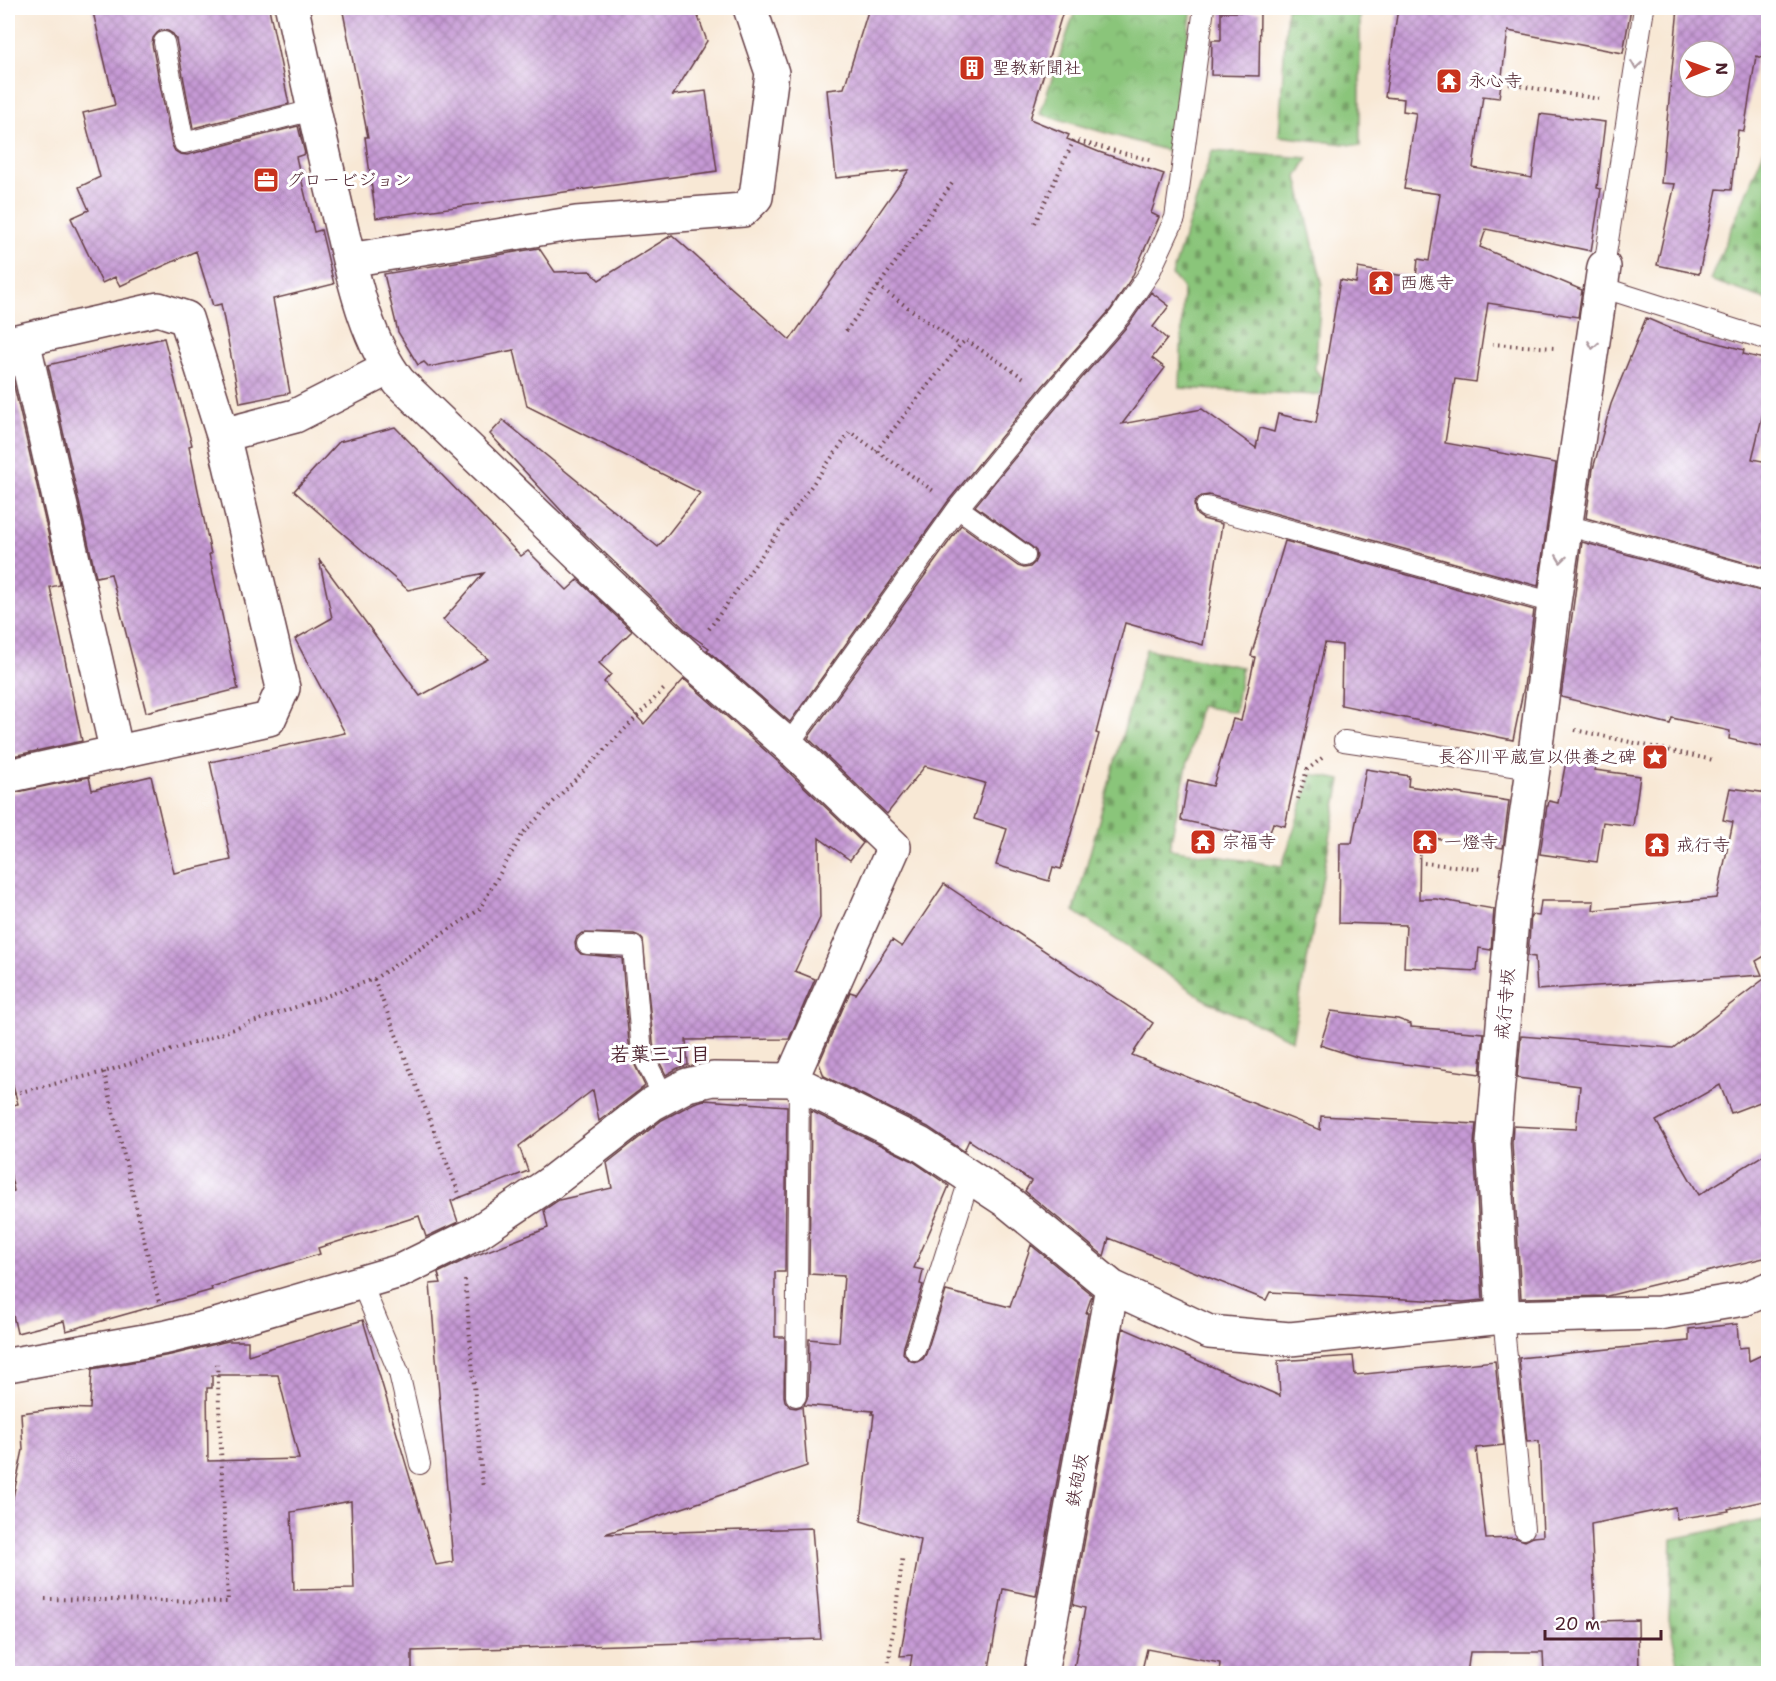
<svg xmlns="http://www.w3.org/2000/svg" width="1776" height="1681" font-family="'Shantell Sans','Klee One',sans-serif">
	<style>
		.cemetery { fill: url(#cemetery-stones); stroke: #6a7252; stroke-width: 1.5 }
		.park { fill: url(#park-crowns); stroke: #6a7252; stroke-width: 1.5 }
		.building { fill: url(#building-cross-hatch); fill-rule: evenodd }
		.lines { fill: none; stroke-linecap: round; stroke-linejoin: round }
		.lane-casing { stroke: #643d44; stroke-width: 22 }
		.street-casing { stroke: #643d44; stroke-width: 36 }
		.path { stroke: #643d44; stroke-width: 4; stroke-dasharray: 1.5 4.5; stroke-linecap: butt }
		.lane { stroke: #fff; stroke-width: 20 }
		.street { stroke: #fff; stroke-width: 33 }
		.oneway { stroke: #ae9aa0 }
		.labels { text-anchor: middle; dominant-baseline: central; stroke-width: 6; stroke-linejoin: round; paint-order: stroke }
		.poi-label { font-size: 18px; fill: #4a1f2b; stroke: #fff; text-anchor: start }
		.street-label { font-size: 18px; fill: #4a1f2b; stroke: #fff }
		.neighbourhood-label { font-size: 20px; font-weight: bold; fill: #4a1f2b; stroke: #fff }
	</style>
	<defs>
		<pattern id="cemetery-stones" width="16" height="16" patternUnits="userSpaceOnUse" patternTransform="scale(1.5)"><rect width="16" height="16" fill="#8ac57a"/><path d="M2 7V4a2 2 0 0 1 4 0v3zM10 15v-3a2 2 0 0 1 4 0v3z" fill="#739f64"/></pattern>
		<pattern id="park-crowns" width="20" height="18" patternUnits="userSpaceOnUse" patternTransform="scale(1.5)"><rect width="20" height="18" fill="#8ac57a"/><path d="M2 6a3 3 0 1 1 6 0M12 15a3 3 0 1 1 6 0" fill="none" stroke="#739f64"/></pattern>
		<pattern id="building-cross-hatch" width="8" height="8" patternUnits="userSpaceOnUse" patternTransform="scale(1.5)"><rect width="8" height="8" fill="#c69ad5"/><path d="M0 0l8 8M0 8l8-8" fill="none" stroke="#a37dad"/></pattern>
	</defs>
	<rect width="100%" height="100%" fill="#fff"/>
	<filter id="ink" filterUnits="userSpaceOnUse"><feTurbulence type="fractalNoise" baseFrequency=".0167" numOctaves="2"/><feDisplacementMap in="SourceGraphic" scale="12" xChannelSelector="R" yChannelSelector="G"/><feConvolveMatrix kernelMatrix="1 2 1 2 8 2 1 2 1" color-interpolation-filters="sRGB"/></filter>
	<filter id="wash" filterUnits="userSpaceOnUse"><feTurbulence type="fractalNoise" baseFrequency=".008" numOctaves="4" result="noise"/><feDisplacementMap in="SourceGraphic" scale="24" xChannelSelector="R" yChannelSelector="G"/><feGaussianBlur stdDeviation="1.35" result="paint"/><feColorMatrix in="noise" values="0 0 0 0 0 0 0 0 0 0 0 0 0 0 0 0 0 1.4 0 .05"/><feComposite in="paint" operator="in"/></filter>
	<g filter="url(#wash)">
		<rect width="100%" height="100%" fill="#f8e8d5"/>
		<path class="cemetery" d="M1287 8H1360V146L1279 136Z
			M1768 141V300L1710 280Z
			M1212 151 1308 158 1297 177 1322 282 1315 369 1334 396 1180 388 1183 288 1172 275Z
			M1146 649 1242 667 1235 712 1200 706 1169 849 1282 866 1312 774 1341 780 1292 1040 1207 1001 1074 911Z
			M1768 1519V1673H1680L1669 1618 1672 1539Z"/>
		<path class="park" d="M1076 8H1192L1172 152 1040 114Z"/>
		<g id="blocks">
			<path class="building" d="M92 8H269L289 104 193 128 176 39 173 34 168 31 161 30 157 33 153 38 152 44 172 145 175 151 180 154 187 155 298 126 305 154 296 157 314 232 321 230 334 284 273 299 290 393 240 403 221 304 213 306 196 251 120 286 115 277 102 283 71 218 89 210 79 187 100 177 83 113 115 105Z
				M363 8H695L707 41 673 95 706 91 717 171 376 218 365 137H368L343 12Z
				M869 8H1064L1030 119 1069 135 1067 139 1099 152 1164 174 1151 213 1159 217 1132 277 1111 309 1042 387 949 500 790 722 707 650 709 648 692 636 569 519 490 434 503 420 658 547 700 493 527 406 514 350 429 367 424 362 418 365 398 332 384 274 539 248 555 272 590 271 599 280 672 235 790 340 909 170 836 178 827 90 844 88Z
				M1398 8H1631L1623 53 1508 31 1499 98 1483 96 1473 168 1532 178 1540 114 1605 122 1597 188 1601 189 1591 251 1486 229 1480 247 1582 290 1578 317 1488 303 1476 382 1455 379 1445 443 1556 463 1538 586 1209 495 1202 496 1197 499 1194 504 1195 511 1197 515 1203 519 1222 524 1203 645 1125 623 1096 733 1099 734 1061 869 1053 867 1049 881 996 865 1007 829 974 819 985 783 925 766 887 814 808 738 961 525 1018 566 1024 568 1030 567 1034 563 1037 557 1036 551 1032 547 975 506 1060 403 1129 324 1151 292 1169 306 1153 327 1167 339 1152 358 1165 368 1122 424 1202 409 1256 448 1260 428 1274 432 1278 414 1316 423 1340 280 1356 283 1358 268 1416 278 1418 259 1429 261 1440 194 1404 189 1416 113 1403 111 1404 99 1385 97Z
				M1678 8H1768V59L1756 56 1744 131 1738 130 1731 190 1717 189 1699 274 1657 265 1675 184 1661 183ZM1689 51H1725V87H1689Z
				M1221 12H1260L1259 76 1211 75 1212 40H1221Z
				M1646 318 1681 333 1744 350 1743 354 1768 360V393L1752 459 1768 462V569L1586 518 1593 469 1611 404Z
				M164 338 192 445 189 446 211 554H209L238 689 146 712 111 574 96 577 48 365Z
				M11 373 60 585 50 587 82 741 8 757V374Z
				M395 427 521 556 528 551 567 590 578 580 632 631 599 663 611 674 604 682 644 724 684 679 775 759 863 843 850 860 819 838 820 918 795 971 815 979 789 1039 686 1040 688 1065 678 1068 666 1075 654 1051 643 940 639 936 634 934 582 933 577 937 575 943 576 949 581 954 622 958 630 1055 645 1086 599 1121 593 1090 519 1146 528 1171 451 1201 458 1222 426 1237 419 1216 318 1248 320 1254 211 1287 212 1290 66 1331 64 1321 17 1333 8 1293V1193L14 1191 8 1163V1106L18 1104 8 1068V794L89 777 92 790 151 776 174 873 231 860 210 762 345 733 295 639 332 618 319 559 420 696 488 659 443 620 484 573 408 590 294 491 339 442Z
				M1285 541 1534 610 1524 687 1513 740 1341 705 1342 645 1325 643 1285 826 1273 823 1268 839 1181 820 1188 780 1213 786 1233 719 1241 721 1255 657 1251 656Z
				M1582 542 1768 593V748L1729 739 1730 731 1672 718 1670 724 1561 697Z
				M1567 756 1596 760 1595 770 1640 776 1633 826 1603 822 1597 862 1540 854 1547 806H1548L1549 801 1558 803Z
				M1366 769 1409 776 1408 786 1509 801 1503 848 1420 836 1419 899H1436L1494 909 1491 950 1479 948 1477 971 1404 967 1406 925 1339 923 1340 843H1352Z
				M1730 788 1768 793V954L1756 961 1762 975 1537 990 1535 957 1528 956 1531 915 1539 916 1541 901H1594L1593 910 1717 898 1733 822 1723 820Z
				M944 884 1153 1023 1132 1055 1320 1130 1321 1116 1476 1124 1474 1144 1483 1300 1463 1302 1270 1292 1266 1300 1109 1238 1104 1256 1025 1191 1031 1181 969 1140 964 1151 928 1127 824 1076 819 1063 850 992 856 994 892 940 902 947Z
				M1768 976V1099L1731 1113 1720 1085 1656 1121 1699 1195 1768 1152V1257L1607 1296 1521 1298 1512 1143 1513 1126 1576 1129 1580 1086 1517 1078 1521 1036 1673 1048Z
				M1331 1011 1398 1019 1411 1024V1027L1484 1033 1480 1074 1360 1058 1320 1045Z
				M704 1100 787 1106 785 1272H775V1337H785L784 1396 785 1401 790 1407 796 1408 802 1406 807 1466 605 1534 812 1528 821 1639 412 1651V1674H8V1521L23 1450 21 1413 61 1408 90 1409 92 1369 171 1355 228 1341H248V1355L363 1320 436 1565 453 1562 430 1284 441 1283 438 1273 469 1258 548 1228 544 1210 559 1200 612 1188 607 1163 662 1120 694 1103ZM212 1375H278L299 1459 208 1461 207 1388H212ZM351 1501 354 1589 294 1590 291 1512Z
				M811 1111 911 1160 949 1186 914 1268 923 1270 920 1284 923 1285 904 1346 903 1353 907 1358 911 1361 917 1362 923 1359 926 1354 946 1291 1010 1307 1031 1245 1092 1295 1086 1313H1088L1036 1596 1003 1589 988 1674H909L912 1655 900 1656 921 1540 861 1521 874 1414H872L873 1411 804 1405 808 1396 809 1339 839 1342 844 1276 809 1274Z
				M1737 1324 1739 1348 1748 1347 1749 1361 1768 1352V1500L1728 1509 1729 1511 1677 1519 1675 1507 1591 1524 1596 1621 1638 1620 1639 1674H1544L1543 1652H1470L1467 1674H1219L1220 1663 1147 1649 1141 1674H1073L1085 1608 1073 1605 1123 1328 1280 1396 1278 1361 1353 1356 1355 1375 1495 1361 1504 1445 1476 1448 1486 1539 1516 1538 1525 1541 1533 1537 1543 1536 1539 1441 1527 1442 1519 1358 1689 1341V1329Z"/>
		</g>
	</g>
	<g filter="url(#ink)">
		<use href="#blocks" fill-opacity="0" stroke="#643d44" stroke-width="1.5"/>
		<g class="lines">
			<g class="lane-casing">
				<path id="lane" d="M164 42 184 143 313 110
					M1604 267 1644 8
					M1601 287 1768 340
					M1206 507 1554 603
					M958 508 1025 556
					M1566 525 1768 581
					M1344 741 1533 769
					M788 745 958 508 1051 395 1120 316 1149 274 1175 218 1204 8
					M587 944 633 946 642 1054 664 1097
					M361 1282 399 1373 420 1464
					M1503 1317 1524 1529
					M915 1350 970 1177
					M796 1396 799 1085"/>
			</g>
			<g class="street-casing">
				<path id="street" d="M292 8C306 75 321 143 337 210 351 266 363 336 399 382L605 580 688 658 788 745 894 847 791 1080
					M349 260 576 223 743 210 756 197 772 73 750 8
					M23 340 117 753
					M8 343 158 309 186 318 223 435 283 688 269 719 8 776
					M223 435 295 416 389 368
					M1503 1317 1493 1143 1513 907 1533 769 1554 603 1604 267
					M8 1365 167 1337 216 1325 400 1271 475 1234 549 1184 652 1104 687 1085 713 1079 791 1080 920 1144 1008 1202 1112 1287 1209 1332 1290 1339 1503 1317 1659 1313 1744 1299 1768 1289
					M1041 1674 1112 1287"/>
			</g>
			<path class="path" d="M1509 84 1599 99
				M1035 223 1074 140 1153 161
				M878 286 960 345
				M846 331 953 182
				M1492 344 1555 348
				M876 451 960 345 966 340 1027 380
				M709 629 850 432 935 492
				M1575 730 1713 760
				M1298 799 1307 770 1322 758
				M1424 863 1482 869
				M374 979 462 1201
				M104 1072 159 1302
				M8 1095 104 1072 206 1039 374 979 479 910 523 833 665 688
				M465 1280 483 1489
				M45 1599 228 1602 217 1362
				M887 1674 903 1555"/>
			<use href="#lane" class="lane"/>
			<use href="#street" class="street"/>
		</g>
		<defs><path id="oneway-chevron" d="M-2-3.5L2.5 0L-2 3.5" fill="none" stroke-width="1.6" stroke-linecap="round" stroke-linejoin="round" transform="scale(1.5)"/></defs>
		<g class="oneway">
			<use href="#oneway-chevron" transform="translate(1636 65) rotate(99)"/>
			<use href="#oneway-chevron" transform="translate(1593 345) rotate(99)"/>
			<use href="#oneway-chevron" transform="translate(1561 559) rotate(98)"/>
		</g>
	</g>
	<defs>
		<g id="building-square" transform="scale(1.35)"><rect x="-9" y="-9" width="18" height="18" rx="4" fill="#c8321e" stroke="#fff"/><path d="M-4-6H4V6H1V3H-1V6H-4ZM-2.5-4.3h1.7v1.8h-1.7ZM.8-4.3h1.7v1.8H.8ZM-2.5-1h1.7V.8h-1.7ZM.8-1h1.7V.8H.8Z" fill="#fff"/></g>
		<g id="temple-square" transform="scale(1.35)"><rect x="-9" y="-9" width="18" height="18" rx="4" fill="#c8321e" stroke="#fff"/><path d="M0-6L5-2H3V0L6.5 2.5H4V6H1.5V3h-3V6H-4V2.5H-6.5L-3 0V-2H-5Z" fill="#fff"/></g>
		<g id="office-square" transform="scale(1.35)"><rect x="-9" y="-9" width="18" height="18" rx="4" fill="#c8321e" stroke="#fff"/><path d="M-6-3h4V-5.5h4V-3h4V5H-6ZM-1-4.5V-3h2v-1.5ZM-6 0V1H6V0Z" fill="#fff"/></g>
		<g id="sight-square" transform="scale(1.35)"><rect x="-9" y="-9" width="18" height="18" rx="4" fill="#c8321e" stroke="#fff"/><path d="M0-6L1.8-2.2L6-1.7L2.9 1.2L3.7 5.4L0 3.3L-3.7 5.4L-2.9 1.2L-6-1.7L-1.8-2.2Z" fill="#fff"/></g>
	</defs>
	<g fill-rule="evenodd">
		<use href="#building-square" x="972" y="68"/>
		<use href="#temple-square" x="1449" y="81"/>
		<use href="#office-square" x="266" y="180"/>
		<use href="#temple-square" x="1381" y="283"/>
		<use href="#sight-square" x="1655" y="757"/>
		<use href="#temple-square" x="1203" y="842"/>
		<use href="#temple-square" x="1425" y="842"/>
		<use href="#temple-square" x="1657" y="845"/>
	</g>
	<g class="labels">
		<g class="poi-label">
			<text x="992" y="68">聖教新聞社</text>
			<text x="1468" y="81">永心寺</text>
			<text x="286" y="180">グロービジョン</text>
			<text x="1400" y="283">西應寺</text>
			<text x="1636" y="757" text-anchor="end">長谷川平蔵宣以供養之碑</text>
			<text x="1222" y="842">宗福寺</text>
			<text x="1444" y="842">一燈寺</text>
			<text x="1676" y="845">戒行寺</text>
		</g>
		<g class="street-label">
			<text transform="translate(1505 1004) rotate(-85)">戒行寺坂</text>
			<text transform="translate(1077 1480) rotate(-80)">鉄砲坂</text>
		</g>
		<g class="neighbourhood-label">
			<text x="660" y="1054">若葉三丁目</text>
		</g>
	</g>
	<rect width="1776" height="1681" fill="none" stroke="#fff" stroke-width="30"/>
	<g transform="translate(1707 69) rotate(89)"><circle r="28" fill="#ffffff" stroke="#b7a5aa" stroke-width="1.5"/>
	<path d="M0-4.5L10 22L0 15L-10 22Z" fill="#c8321e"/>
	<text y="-9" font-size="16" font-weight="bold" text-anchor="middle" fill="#4a1f2b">N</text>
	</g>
	<path d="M1545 1630v9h116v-9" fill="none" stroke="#4a1f2b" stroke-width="3"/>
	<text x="1554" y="1630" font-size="18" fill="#4a1f2b" stroke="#ffffff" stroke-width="4.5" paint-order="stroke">20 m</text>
</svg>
